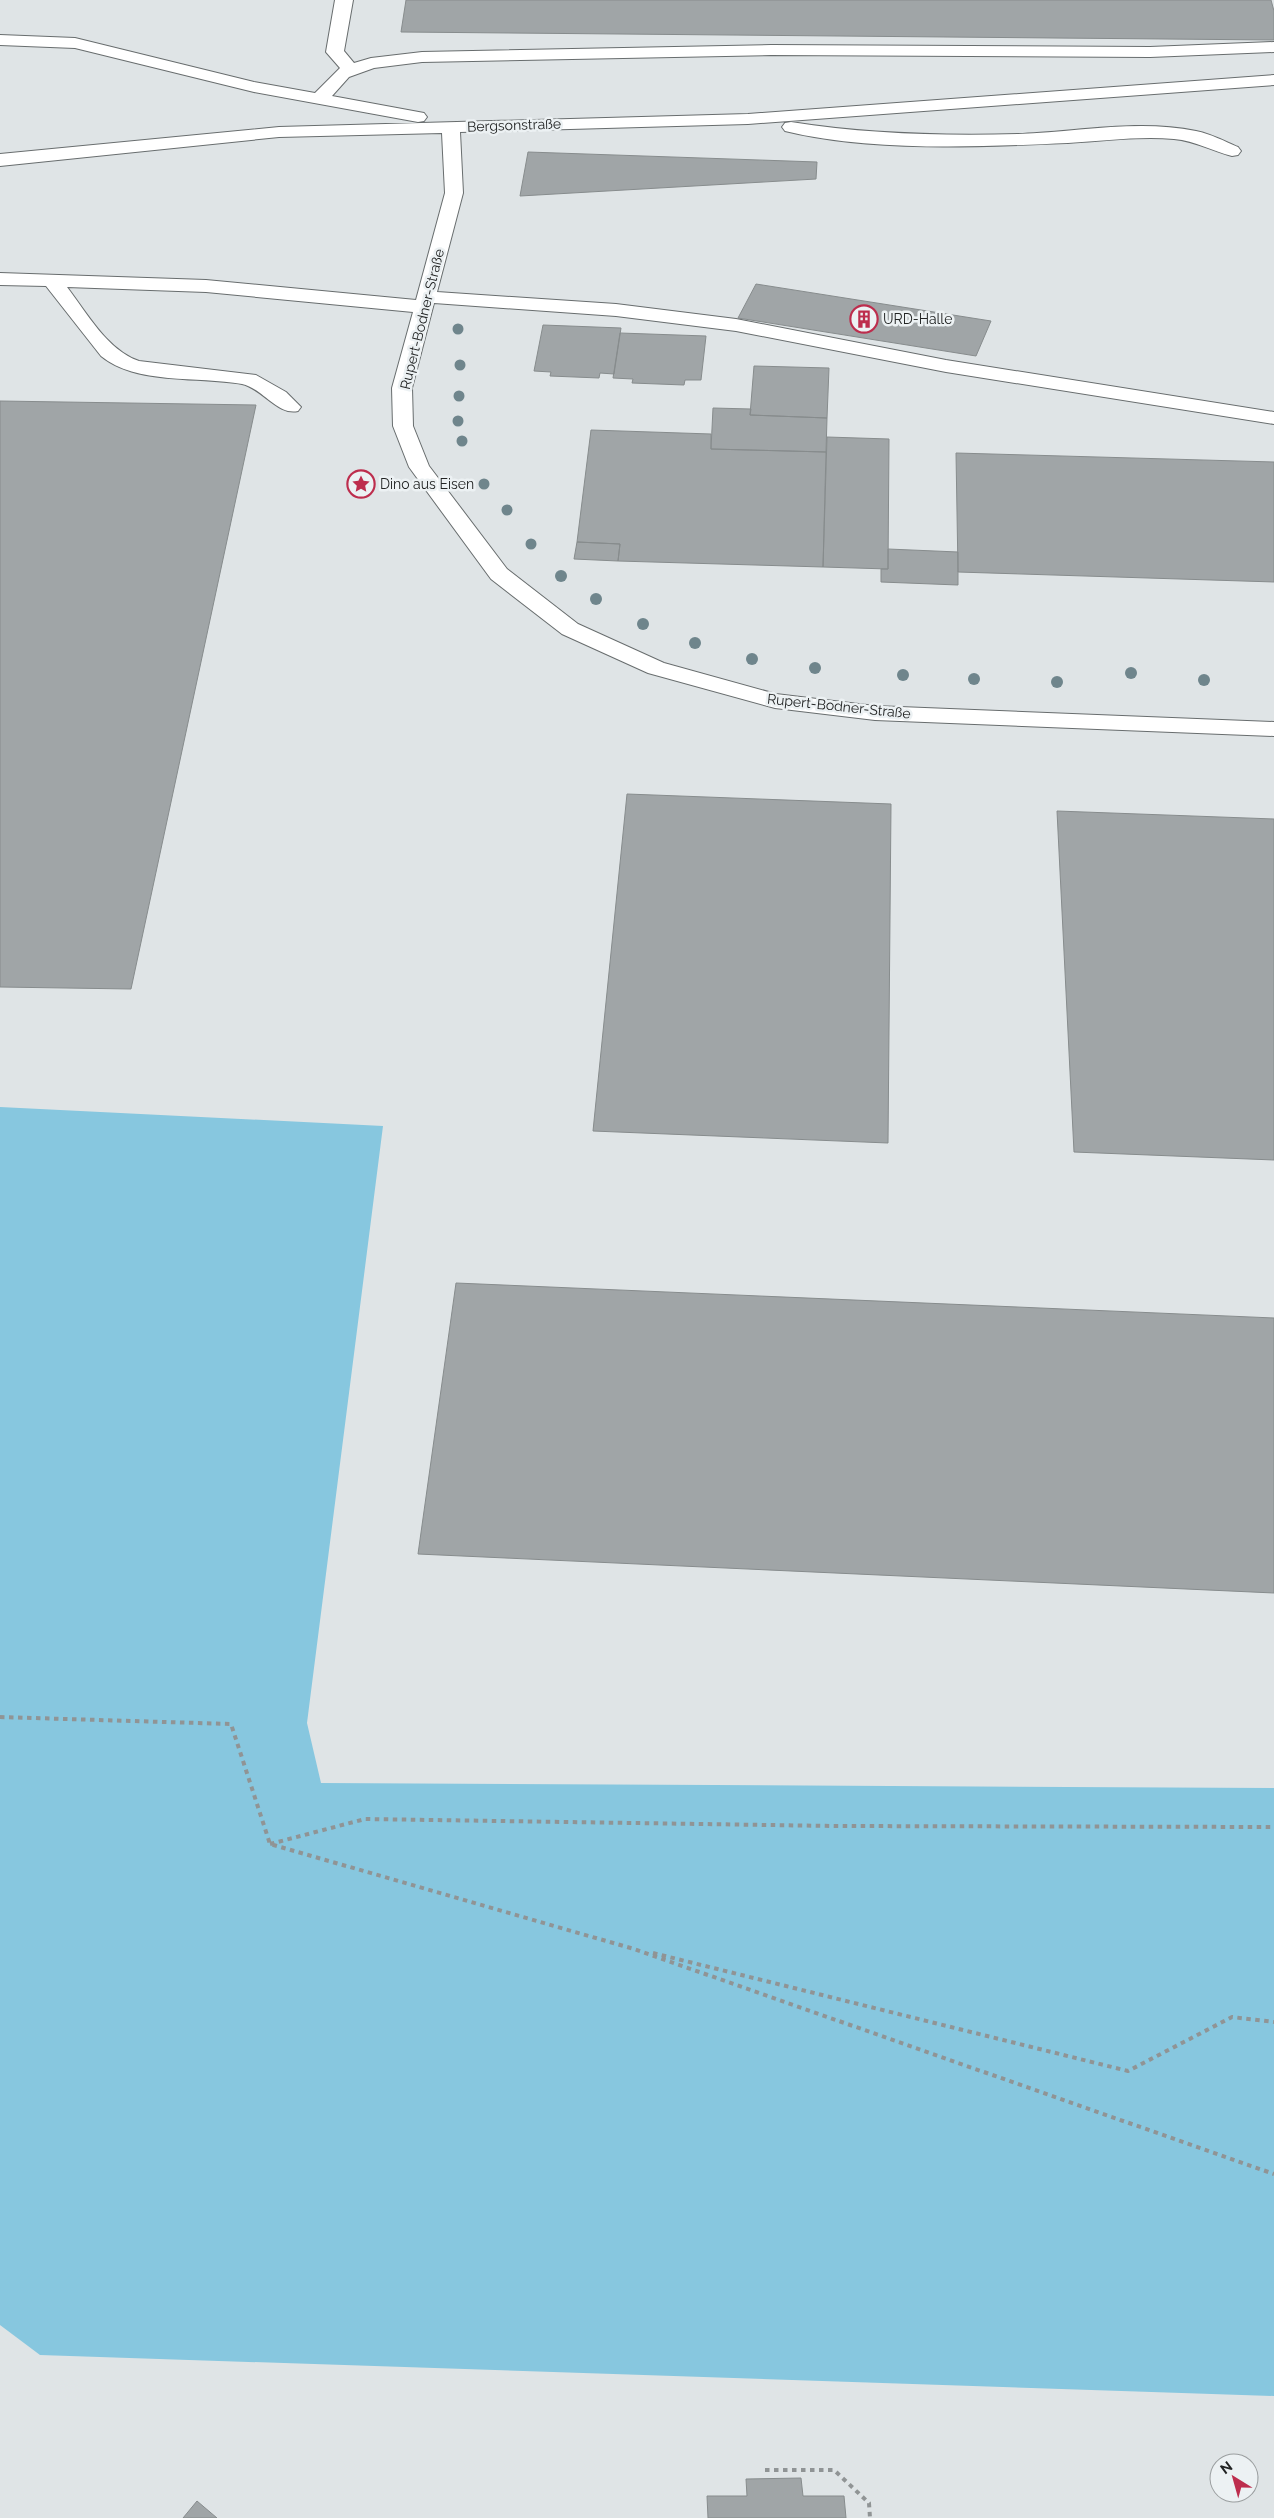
<svg xmlns="http://www.w3.org/2000/svg" width="1274" height="2518" font-family="Raleway,sans-serif">
	<style>
		.green { fill: #87c7df }
		.building { fill: #a0a5a7; stroke: #878c8d }
		.lines { fill: none; stroke-linecap: round; stroke-linejoin: round }
		.minor-casing { stroke: #686d6e; stroke-width: 2 }
		.path { stroke: #909495; stroke-width: 4; stroke-dasharray: 4.5 4.5; stroke-linecap: butt }
		.minor { fill: #fff; fill-rule: evenodd }
		.tree { fill: #6f858c }
		.labels { text-anchor: middle; dominant-baseline: central; stroke-width: 5; stroke-linejoin: round; paint-order: stroke }
		.far-street-label { font-size: 14px; fill: #222424; stroke: #ecf1f3 }
		.far-poi-label { font-size: 14px; fill: #222424; stroke: #ecf1f3; text-anchor: start }
	</style>
	<rect width="100%" height="100%" fill="#dfe4e6"/>
	<path class="green" d="M0 1107 383 1126 307 1723 321 1783 1274 1788V2396L40 2355 0 2325Z"/>
	<path class="building" d="M406 0H1271L1274 11V40L401 32Z
		M528 152 817 162 816 179 520 196Z
		M756 284 991 321 976 356 738 318Z
		M543 325 621 328 614 374 600 373 599 378 550 376 551 372 534 371Z
		M620 333 706 336 701 380H685L684 385 632 383 633 379 613 378Z
		M754 366 829 368 827 418 750 415Z
		M0 401 256 405 131 989 0 987Z
		M713 408 751 409 750 415 827 418 826 452 711 449Z
		M591 430 711 434V449L826 452 823 567 618 561 620 544 577 542Z
		M827 437 889 439 888 569 823 567Z
		M956 453 1274 462V582L958 572Z
		M577 542 620 544 618 561 574 559Z
		M888 549 958 552V585L881 582V569H888Z
		M627 794 891 804 888 1143 593 1131Z
		M1057 811 1274 819V1160L1074 1152Z
		M456 1283 1274 1318V1593L418 1554Z
		M801 2478 803 2496H844L846 2518H708L707 2496H747L746 2479Z
		M197 2501 217 2518H183Z"/>
	<g class="lines">
		<g class="minor-casing">
			<path id="minor" d="M335 0H353L344 51 354 63 371 58 422 52 771 45 1150 47 1274 42V52L1150 57 771 55 422 62 374 68 349 77 332 96 424 113 427 117 424 121 418 122 254 92 75 48 0 45V35L75 38 254 82 315 93 340 68 326 52Z
				M1274 75V85L748 124 460 132 463 193 437 292 616 304 736 319 946 360 1274 412V424L946 372 736 331 616 316 434 303 412 388 413 426 429 466 507 569 578 624 664 663 776 694 875 706 1274 722V736L875 720 775 708 648 673 562 634 491 579 409 467 393 426 392 388 413 312 206 292 67 287C87 313 107 350 139 361L256 375 286 392 301 407 298 411C278 416 262 388 242 384 198 376 136 385 101 356L46 286 0 285V273L206 280 416 300 445 193 442 133 279 137 0 166V154L279 127 748 114Z
				M791 122C866 134 942 136 1018 134 1076 132 1139 119 1196 131 1211 134 1224 141 1238 147L1241 151 1238 155 1232 156C1212 151 1196 141 1174 139 1139 136 1104 141 1068 143 979 147 871 152 785 131L782 127 785 123Z"/>
		</g>
		<path class="path" d="M0 1717 231 1724 270 1844 634 1949 1274 2174
			M270 1844 365 1819 835 1826 1274 1827
			M653 1953 1128 2071 1232 2017 1274 2022
			M765 2470H834L869 2503 870 2518"/>
		<use href="#minor" class="minor"/>
	</g>
	<g class="tree">
		<circle cx="458" cy="329" r="5.5"/>
		<circle cx="460" cy="365" r="5.5"/>
		<circle cx="459" cy="396" r="5.5"/>
		<circle cx="458" cy="421" r="5.5"/>
		<circle cx="462" cy="441" r="5.5"/>
		<circle cx="484" cy="484" r="5.5"/>
		<circle cx="507" cy="510" r="5.5"/>
		<circle cx="531" cy="544" r="5.5"/>
		<circle cx="561" cy="576" r="6"/>
		<circle cx="596" cy="599" r="6"/>
		<circle cx="643" cy="624" r="6"/>
		<circle cx="695" cy="643" r="6"/>
		<circle cx="752" cy="659" r="6"/>
		<circle cx="815" cy="668" r="6"/>
		<circle cx="1131" cy="673" r="6"/>
		<circle cx="903" cy="675" r="6"/>
		<circle cx="974" cy="679" r="6"/>
		<circle cx="1204" cy="680" r="6"/>
		<circle cx="1057" cy="682" r="6"/>
	</g>
	<defs>
		<g id="building-ring" transform="scale(1.4375)"><circle r="9.5" fill="#ecf1f3" stroke="#bd2d4d" stroke-width="1.5"/><path d="M-4-6H4V6H1V3H-1V6H-4ZM-2.5-4.3h1.7v1.8h-1.7ZM.8-4.3h1.7v1.8H.8ZM-2.5-1h1.7V.8h-1.7ZM.8-1h1.7V.8H.8Z" fill="#bd2d4d"/></g>
		<g id="sight-ring" transform="scale(1.4375)"><circle r="9.5" fill="#ecf1f3" stroke="#bd2d4d" stroke-width="1.5"/><path d="M0-6L1.8-2.2L6-1.7L2.9 1.2L3.7 5.4L0 3.3L-3.7 5.4L-2.9 1.2L-6-1.7L-1.8-2.2Z" fill="#bd2d4d"/></g>
	</defs>
	<g fill-rule="evenodd">
		<use href="#building-ring" x="864" y="319"/>
		<use href="#sight-ring" x="361" y="484"/>
	</g>
	<g class="labels">
		<g class="far-street-label">
			<text transform="translate(514 125) rotate(-2)">Bergsonstraße</text>
			<text transform="translate(422 319) rotate(-76)">Rupert-Bodner-Straße</text>
			<text transform="translate(839 706) rotate(6)">Rupert-Bodner-Straße</text>
		</g>
		<g class="far-poi-label">
			<text x="883" y="319">URD-Halle</text>
			<text x="380" y="484">Dino aus Eisen</text>
		</g>
	</g>
	<g transform="translate(1234 2478) rotate(323)"><circle r="24" fill="#ecf1f3" stroke="#9b9fa0"/>
	<path d="M0-4L9 19L0 12L-9 19Z" fill="#bd2d4d"/>
	<text y="-8" font-size="14" font-weight="bold" text-anchor="middle" fill="#222424">N</text>
	</g>
</svg>
